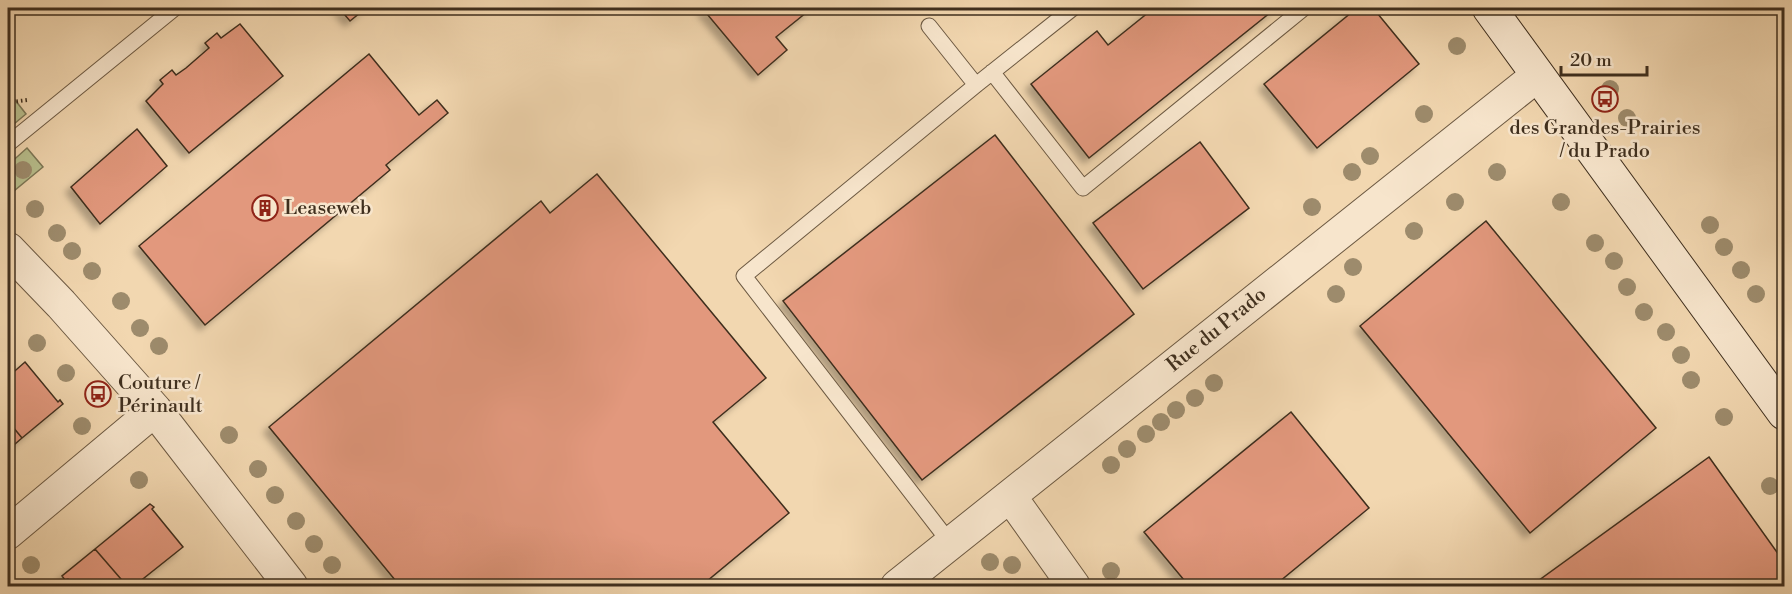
<svg xmlns="http://www.w3.org/2000/svg" width="1792" height="594" font-family="'Libre Bodoni',serif">
	<style>
		.green { fill: #b8bf8d; stroke: #7c7756; stroke-width: 1.5 }
		.building { fill: #e2987d; stroke: #3f2f1e; stroke-width: 1.5; filter: url(#shadow) }
		.lines { fill: none; stroke-linecap: round; stroke-linejoin: round }
		.service-casing { stroke: #6c5942; stroke-width: 17 }
		.minor-casing { stroke: #6c5942; stroke-width: 34 }
		.tertiary-casing { stroke: #6c5942; stroke-width: 35 }
		.secondary-casing { stroke: #3f2f1e; stroke-width: 35 }
		.path { stroke: #3f2f1e; stroke-width: 4; stroke-dasharray: 1.5 3; stroke-linecap: butt }
		.service { stroke: #f7e5cc; stroke-width: 15 }
		.minor { stroke: #f7e5cc; stroke-width: 32 }
		.tertiary { stroke: #f7e5cc; stroke-width: 33 }
		.secondary { stroke: #f7e5cc; stroke-width: 33 }
		.tree { fill: #9d8b6c }
		.labels { text-anchor: middle; dominant-baseline: central; stroke-width: 5; stroke-linejoin: round; paint-order: stroke }
		.poi-label { font-size: 20px; fill: #3f2f1e; stroke: #f7e5cc; text-anchor: start }
		.street-label { font-size: 20px; fill: #3f2f1e; stroke: #f7e5cc }
	</style>
	<defs>
		<filter id="shadow"><feDropShadow dx="-5.5" dy="5.5" stdDeviation="3" flood-color="#0004"/></filter>
	</defs>
	<rect width="100%" height="100%" fill="#f2d7b0"/>
	<filter id="stains"><feTurbulence type="fractalNoise" baseFrequency=".00333" numOctaves="4"/><feColorMatrix values="0 0 0 0 .2 0 0 0 0 .09 0 0 0 0 .02 0 0 0 .5 -.17"/></filter>
	<radialGradient id="worn" r=".72"><stop offset=".6" stop-color="#630" stop-opacity="0"/><stop offset="1" stop-color="#630" stop-opacity=".3"/></radialGradient>
	<path class="green" d="M8 91 26 114 8 129Z
		M27 148 43 167 9 195 8 193V165Z"/>
	<path class="building" d="M339 8H366L350 21Z
		M702 8H812L776 37 787 50 758 75Z
		M1154 8H1276L1089 158 1031 84 1097 31 1108 45Z
		M1357 8H1373L1419 64 1317 148 1264 84Z
		M240 24 283 76 189 153 146 101 163 84 160 80 172 70 176 75 186 68 209 48 205 43 217 33 221 38Z
		M369 54 419 115 437 100 448 113 386 165 390 170 205 325 139 246Z
		M137 129 167 166 100 224 71 187Z
		M995 135 1134 314 922 480 783 301Z
		M1200 142 1249 208 1143 289 1093 223Z
		M597 174 766 378 713 422 789 513 701 586H400L269 427 541 201 550 213Z
		M1486 221 1656 428 1530 533 1360 326Z
		M25 362 58 402 60 400 63 404 22 438 8 421V377Z
		M1291 412 1369 508 1274 586H1189L1144 532Z
		M8 421 22 438 8 450Z
		M1709 457 1784 562V586H1531Z
		M150 504 154 507 152 509 183 547 134 586H127L95 549Z
		M95 549 127 586H74L68 579 65 580 62 576Z"/>
	<g class="lines">
		<g class="service-casing">
			<path id="service" d="M929 26 976 85
				M992 72 1083 188 1304 8
				M8 144 175 8
				M951 544 744 276 976 85 1073 8"/>
		</g>
		<g class="minor-casing">
			<path id="minor" d="M1010 496 1074 586
				M8 533 155 410
				M897 586 1538 75"/>
		</g>
		<g class="tertiary-casing">
			<path id="tertiary" d="M8 249 61 304 155 410 291 586"/>
		</g>
		<g class="secondary-casing">
			<path id="secondary" d="M1489 8 1784 413"/>
		</g>
		<path class="path" d="M8 104 12 102 27 100"/>
		<use href="#service" class="service"/>
		<use href="#minor" class="minor"/>
		<use href="#tertiary" class="tertiary"/>
		<use href="#secondary" class="secondary"/>
	</g>
	<g class="tree">
		<circle cx="1457" cy="46" r="9"/>
		<circle cx="1610" cy="89" r="9"/>
		<circle cx="1424" cy="114" r="9"/>
		<circle cx="1627" cy="118" r="9"/>
		<circle cx="1370" cy="156" r="9"/>
		<circle cx="23" cy="170" r="9"/>
		<circle cx="1352" cy="172" r="9"/>
		<circle cx="1497" cy="172" r="9"/>
		<circle cx="1455" cy="202" r="9"/>
		<circle cx="1561" cy="202" r="9"/>
		<circle cx="1312" cy="207" r="9"/>
		<circle cx="35" cy="209" r="9"/>
		<circle cx="1710" cy="225" r="9"/>
		<circle cx="1414" cy="231" r="9"/>
		<circle cx="57" cy="233" r="9"/>
		<circle cx="1595" cy="243" r="9"/>
		<circle cx="1724" cy="247" r="9"/>
		<circle cx="72" cy="251" r="9"/>
		<circle cx="1614" cy="261" r="9"/>
		<circle cx="1353" cy="267" r="9"/>
		<circle cx="1741" cy="270" r="9"/>
		<circle cx="92" cy="271" r="9"/>
		<circle cx="1627" cy="287" r="9"/>
		<circle cx="1336" cy="294" r="9"/>
		<circle cx="1756" cy="294" r="9"/>
		<circle cx="121" cy="301" r="9"/>
		<circle cx="1644" cy="312" r="9"/>
		<circle cx="140" cy="328" r="9"/>
		<circle cx="1666" cy="332" r="9"/>
		<circle cx="37" cy="343" r="9"/>
		<circle cx="159" cy="346" r="9"/>
		<circle cx="1681" cy="355" r="9"/>
		<circle cx="66" cy="373" r="9"/>
		<circle cx="1691" cy="380" r="9"/>
		<circle cx="1214" cy="383" r="9"/>
		<circle cx="1195" cy="398" r="9"/>
		<circle cx="1176" cy="410" r="9"/>
		<circle cx="1724" cy="417" r="9"/>
		<circle cx="1161" cy="422" r="9"/>
		<circle cx="82" cy="426" r="9"/>
		<circle cx="1146" cy="434" r="9"/>
		<circle cx="229" cy="435" r="9"/>
		<circle cx="1127" cy="449" r="9"/>
		<circle cx="1111" cy="465" r="9"/>
		<circle cx="258" cy="469" r="9"/>
		<circle cx="139" cy="480" r="9"/>
		<circle cx="1770" cy="486" r="9"/>
		<circle cx="275" cy="495" r="9"/>
		<circle cx="296" cy="521" r="9"/>
		<circle cx="314" cy="544" r="9"/>
		<circle cx="990" cy="562" r="9"/>
		<circle cx="31" cy="565" r="9"/>
		<circle cx="332" cy="565" r="9"/>
		<circle cx="1012" cy="565" r="9"/>
		<circle cx="1111" cy="571" r="9"/>
	</g>
	<defs>
		<g id="bus-ring" transform="scale(1.35)"><circle r="9.5" fill="#f7e5cc" stroke="#8f2418" stroke-width="1.5"/><path d="M-5-6H5V4H4V6H2V4H-2V6H-4V4H-5ZM-3.5-4V0h7V-4ZM-3.5 1.2v1.5H-2V1.2ZM2 1.2v1.5H3.5V1.2Z" fill="#8f2418"/></g>
		<g id="building-ring" transform="scale(1.35)"><circle r="9.5" fill="#f7e5cc" stroke="#8f2418" stroke-width="1.5"/><path d="M-4-6H4V6H1V3H-1V6H-4ZM-2.5-4.3h1.7v1.8h-1.7ZM.8-4.3h1.7v1.8H.8ZM-2.5-1h1.7V.8h-1.7ZM.8-1h1.7V.8H.8Z" fill="#8f2418"/></g>
	</defs>
	<g fill-rule="evenodd">
		<use href="#bus-ring" x="1605" y="99"/>
		<use href="#building-ring" x="265" y="208"/>
		<use href="#bus-ring" x="98" y="394"/>
	</g>
	<g class="labels">
		<g class="poi-label">
			<text x="1605" y="128" text-anchor="middle">des Grandes-Prairies<tspan x="1605" dy="23">/ du Prado</tspan></text>
			<text x="284" y="208">Leaseweb</text>
			<text x="118" y="383">Couture /<tspan x="118" dy="23">Périnault</tspan></text>
		</g>
		<g class="street-label">
			<text transform="translate(1217 330) rotate(-39)">Rue du Prado</text>
		</g>
	</g>
	<rect width="1792" height="594" fill="none" stroke="#f2d7b0" stroke-width="30"/>
	<rect x="9" y="9" width="1774" height="576" fill="none" stroke="#3f2f1e" stroke-width="3"/>
	<rect x="15" y="15" width="1762" height="564" fill="none" stroke="#3f2f1e" stroke-width="1.5"/>
	<path d="M1561 66v9h86v-9" fill="none" stroke="#3f2f1e" stroke-width="3"/>
	<text x="1570" y="66" font-size="18" fill="#3f2f1e" stroke="#f7e5cc" stroke-width="4.5" paint-order="stroke">20 m</text>
	<rect width="100%" height="100%" filter="url(#stains)"/>
	<rect width="100%" height="100%" fill="url(#worn)"/>
</svg>
